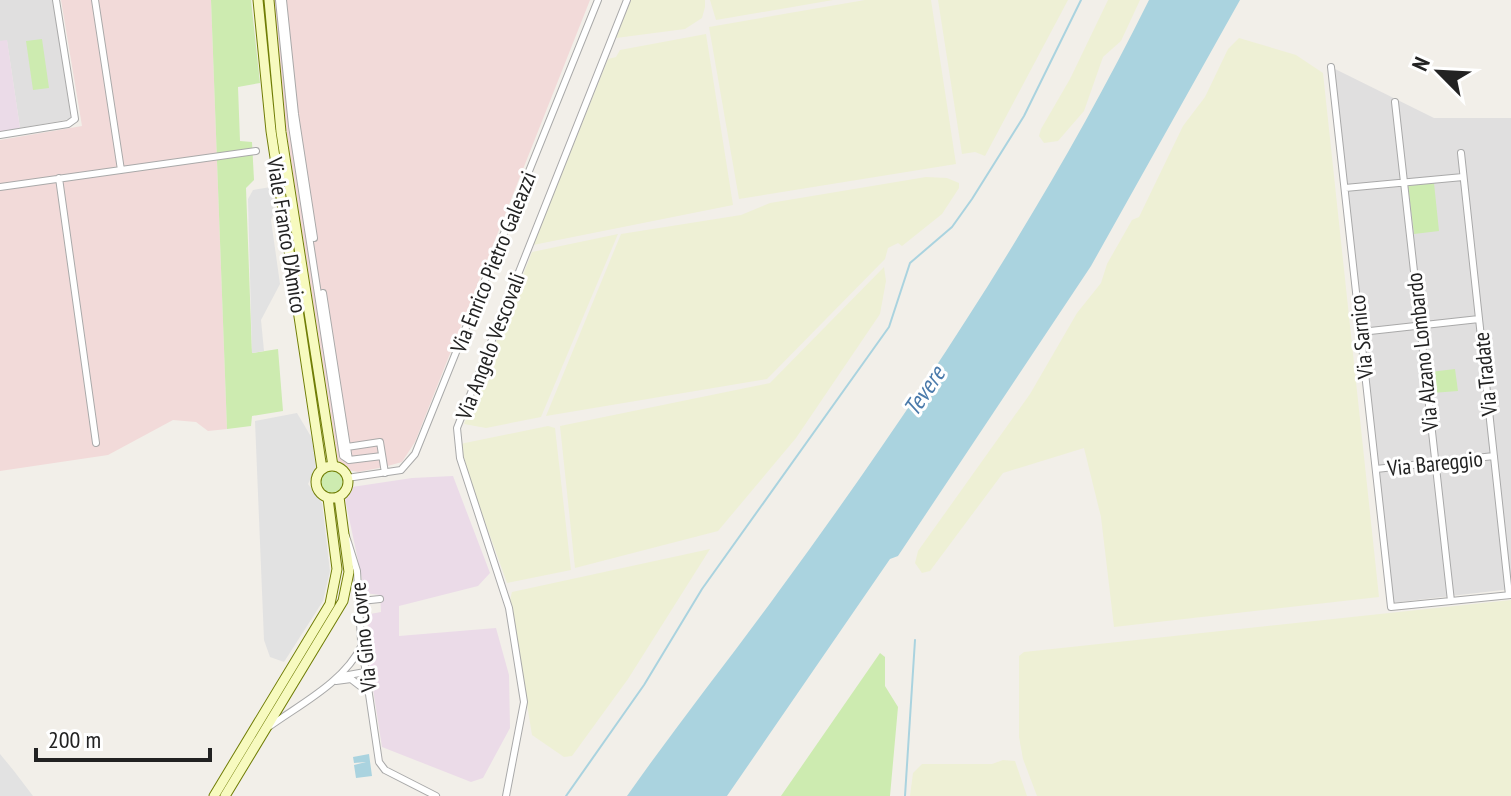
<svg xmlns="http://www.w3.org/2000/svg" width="1511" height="796" font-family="'PT Sans Narrow',sans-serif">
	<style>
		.residential { fill: #e0dfdf }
		.commercial { fill: #f2dad9 }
		.industrial { fill: #ebdbe8 }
		.farmland { fill: #eef0d5 }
		.grass { fill: #cdebb0 }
		.parking { fill: #e2e2e2 }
		.water { fill: #aad3df }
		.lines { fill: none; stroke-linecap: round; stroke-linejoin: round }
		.stream { stroke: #aad3df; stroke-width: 2 }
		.street-casing { stroke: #a9a9a9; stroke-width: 8 }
		.secondary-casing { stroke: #707d05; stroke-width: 11 }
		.street { stroke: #fff; stroke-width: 6 }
		.secondary { stroke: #f7fabf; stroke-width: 9 }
		.labels { text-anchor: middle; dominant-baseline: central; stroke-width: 6; stroke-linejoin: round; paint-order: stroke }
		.street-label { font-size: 22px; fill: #222; stroke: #fff }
		.water-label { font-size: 24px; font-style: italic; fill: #4a7aab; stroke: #fff }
	</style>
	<rect width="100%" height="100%" fill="#f2efe9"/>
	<path class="residential" d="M0 0H53L71 119 20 128 7 41H0Z
		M1331 67 1434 118H1511V589L1391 603 1365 402Z"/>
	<path class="commercial" d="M61 0H211L227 429 208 431 196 422 173 420 108 455 0 471V140L82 126Z
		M272 0H590L415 442 402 462 384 467 358 472 348 470 338 461 285 122Z"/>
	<path class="industrial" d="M7 40 20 128 0 132V41Z
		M453 476 490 573 478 586 399 606V636L496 628 509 675 510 728 483 778 471 782 382 747 364 631 367 630 370 614 381 612 380 595 365 593 345 499 352 487 412 478Z"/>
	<path class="farmland" d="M631 0H705V7L702 18 685 29 616 38Z
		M710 0H833L716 20Z
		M865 0H931L956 164 739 199 709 27Z
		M938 0H1068L985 156 975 152 962 154Z
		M1108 0H1140L1121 41 1103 57 1084 111 1058 141 1044 143 1039 136 1041 129 1070 79Z
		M706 34 733 205 533 245 608 59 616 57 620 50Z
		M1239 38 1296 55 1323 73 1379 597 1114 627 1101 517 1084 448 1003 473 930 571 922 573 915 563 918 551 1030 394 1077 313 1101 283 1107 264 1132 220 1139 217 1183 126 1205 97 1228 49Z
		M926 177 947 178 959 183V188L942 214 902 246 898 243 888 248 885 259 767 379 546 416 621 234 741 215 770 203Z
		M618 234 541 417 486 428 464 424 532 252Z
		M884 267 886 281 880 314 796 438 718 531 575 568 560 426 770 383Z
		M548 426 555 428 571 570 507 583 461 455 460 444Z
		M710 549 628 679 572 756 564 757 532 735 510 600 512 592Z
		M1511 600V796H1037L1023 759 1019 737V656L1024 652Z
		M1003 760 1015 761 1027 796H910L913 773 922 764H992Z"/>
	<path class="grass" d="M211 0H251L260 83 238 87 240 141 252 142 254 180 246 188 252 353 278 349 283 411 252 416 251 426 227 429Z
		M42 39 49 88 33 90 26 41Z
		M1434 183 1439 231 1414 234 1408 186Z
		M1455 369 1458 391 1432 393 1430 372Z
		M319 482a12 12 0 1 1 24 0a12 12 0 1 1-24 0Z
		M880 653 885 657V686L898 707 890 796H781Z"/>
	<path class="parking" d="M271 187 274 212 271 220 280 284 261 320 264 351 252 353 248 199 253 190Z
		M297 413 313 440 317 465 308 484 322 503 330 571 323 601 284 662 270 657 264 640 255 421Z
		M0 754 14 771 33 796H0Z"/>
	<path class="water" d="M1149 0H1240L1091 266 898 556 890 559 727 796H627C676 726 729 660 779 591 916 404 1046 208 1149 0Z
		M369 754 372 776 356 778 354 765 366 762 354 763 353 757Z"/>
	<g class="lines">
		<path class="stream" d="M566 796 644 685 702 589 889 327 910 263 952 227 972 199 1024 116 1081 0
			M905 796 915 640"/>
		<g class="street-casing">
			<path id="street" d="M95 0 121 170
				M279 0 292 126 343 456 349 460 382 456
				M283 0 295 114 314 238
				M1331 67 1391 607 1511 595
				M1395 102 1451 601
				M0 135 68 124 75 119 56 0
				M1461 153 1509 595
				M59 178 96 443
				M0 187 256 151
				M1345 188 1463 177
				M323 293 349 460
				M1361 332 1479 319
				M347 447 380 442 385 473
				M1376 469 1494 456
				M347 478 401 470 415 454 598 0
				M346 536 357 571 361 640 379 762 385 770 436 796
				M361 601 380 599
				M343 676 365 672
				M336 681 351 679 368 692
				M270 726C302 703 344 682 362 645
				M506 796 524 702 509 608 460 458 457 428 627 0"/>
		</g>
		<g class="secondary-casing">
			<path id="secondary" d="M258 0 271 131 322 469
				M269 0 281 132 333 466
				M316 482a16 16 0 1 1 32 0a16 16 0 1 1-32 0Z
				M214 796 330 604 337 569 328 498
				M225 796 343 601 349 572 339 497"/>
		</g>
		<use href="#street" class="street"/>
		<use href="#secondary" class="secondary"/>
	</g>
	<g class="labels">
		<g class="street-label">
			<text transform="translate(287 235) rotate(81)">Viale Franco D'Amico</text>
			<text transform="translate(493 262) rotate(-68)">Via Enrico Pietro Galeazzi</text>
			<text transform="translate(1361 337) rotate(-96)">Via Sarnico</text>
			<text transform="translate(490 346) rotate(-69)">Via Angelo Vescovali</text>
			<text transform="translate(1422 352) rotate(-96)">Via Alzano Lombardo</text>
			<text transform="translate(1485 374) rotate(-96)">Via Tradate</text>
			<text transform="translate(1435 463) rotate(-6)">Via Bareggio</text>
			<text transform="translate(363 637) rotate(-96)">Via Gino Covre</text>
		</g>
		<g class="water-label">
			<text transform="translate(924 391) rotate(-56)">Tevere</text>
		</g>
	</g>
	<g transform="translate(1439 72) rotate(294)" stroke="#ffffff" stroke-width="6" paint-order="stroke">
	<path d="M0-6L14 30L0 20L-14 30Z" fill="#222222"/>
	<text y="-12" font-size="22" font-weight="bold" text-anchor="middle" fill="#222222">N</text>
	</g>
	<path d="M36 748v12h174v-12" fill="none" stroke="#222222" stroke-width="4"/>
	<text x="48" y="748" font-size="24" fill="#222222" stroke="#ffffff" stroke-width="6" paint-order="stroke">200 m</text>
</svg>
